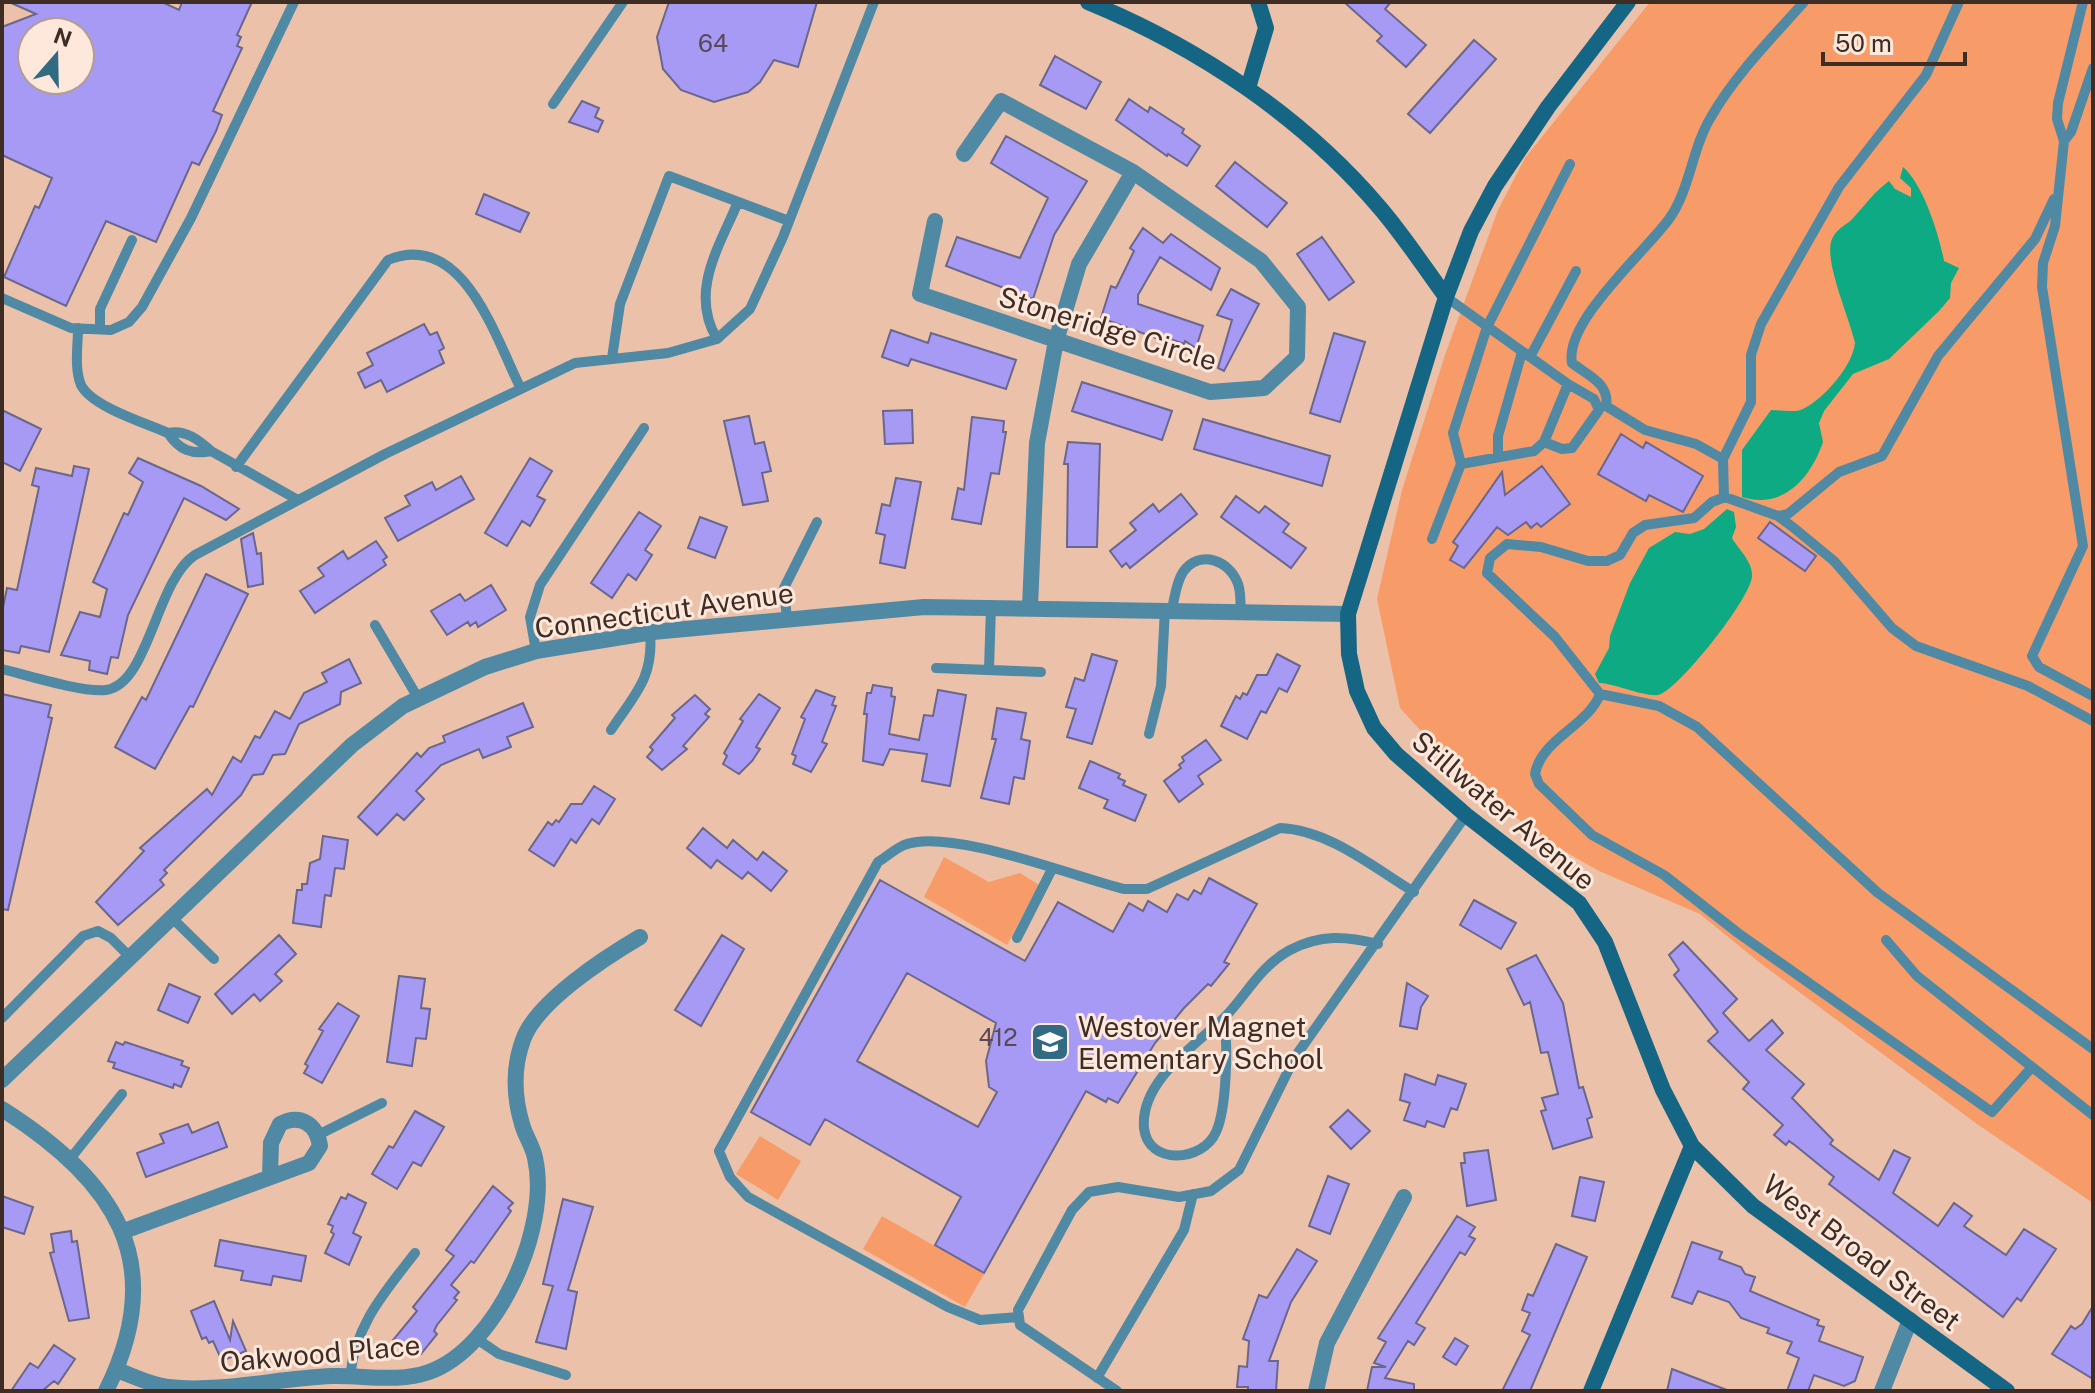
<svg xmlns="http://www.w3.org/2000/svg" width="2095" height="1393" font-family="'Public Sans',sans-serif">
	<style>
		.green { fill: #f79c68 }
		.water { fill: #0eaa84 }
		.building { fill: #a79af4; stroke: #6a668c; stroke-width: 2; fill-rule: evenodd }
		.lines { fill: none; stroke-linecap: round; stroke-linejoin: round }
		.lane { stroke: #5089a4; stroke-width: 10 }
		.street { stroke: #5089a4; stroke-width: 16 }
		.secondary { stroke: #156684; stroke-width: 16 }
		.labels { text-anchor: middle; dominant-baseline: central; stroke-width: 6; stroke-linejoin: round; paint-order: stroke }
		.number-label { font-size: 24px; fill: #584858 }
		.street-label { font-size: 28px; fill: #3e2d24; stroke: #fee7db }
		.poi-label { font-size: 28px; fill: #3e2d24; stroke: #fee7db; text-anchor: start }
	</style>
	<rect width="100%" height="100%" fill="#ecc1aa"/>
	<path class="green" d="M1650 2H2093V1203L1977 1124 1760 963 1700 914 1599 871 1548 842 1462 776 1400 708 1377 599 1402 490 1445 355 1498 210 1525 158Z
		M944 857 989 882 1020 873 1039 885 1007 945 924 897Z
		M760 1136 801 1161 778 1200 736 1174Z
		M882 1216 984 1274 965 1307 863 1249Z"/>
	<path class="water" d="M1903 167C1923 184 1939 234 1944 261L1959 268 1951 283 1950 298 1939 311 1889 359 1853 374 1824 411 1819 423 1823 442C1811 477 1784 510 1742 497V450L1771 410C1781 410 1795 413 1803 409 1824 399 1853 365 1855 343 1850 319 1823 260 1832 239 1837 227 1848 225 1854 217 1866 204 1874 192 1889 181L1895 189 1911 197V188L1900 178Z
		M1727 509 1734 512 1736 527 1732 538C1739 550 1753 562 1752 576 1752 597 1676 693 1658 695 1644 697 1610 682 1599 683L1595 674 1609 648 1610 636 1630 583 1649 548 1675 532 1690 534 1704 529Z"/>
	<path class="building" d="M9 2H162L179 10 182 2H252L237 35 241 37 237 46 242 48 213 111 222 115 216 131 199 165 192 162 156 242 106 221 66 306 4 277 35 206 39 208 52 178 2 155V27L36 14ZM32 32H80V80H32Z
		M669 2H817L798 67 774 60 760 82 748 92 714 102 681 90 663 69 657 37Z
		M1344 2H1391L1385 9 1426 45 1406 67 1377 41 1382 36Z
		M1474 40 1496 59 1430 133 1408 114Z
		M1055 56 1101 82 1086 109 1040 85Z
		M1129 99 1148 112 1150 107 1184 129 1182 133 1200 146 1187 166 1168 154 1167 156 1116 120Z
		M582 101 599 108 595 117 603 121 598 132 569 122Z
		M1006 136 1087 181 1054 235 1033 299 946 266 957 237 1020 258 1048 198 991 163Z
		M1235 162 1287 203 1267 227 1216 186Z
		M484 194 529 213 520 232 476 214Z
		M1143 228 1163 243 1171 234 1220 268 1211 290 1160 257 1138 295V304L1203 326 1196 348 1185 341 1184 344 1170 339 1167 342 1101 318 1111 286 1116 288 1134 251 1130 248Z
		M1322 237 1354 282 1329 300 1297 254Z
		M1231 289 1259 304 1224 371 1218 368 1232 320 1217 315Z
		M424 324 430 335 437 332 444 348 439 351 444 363 387 392 381 380 365 388 358 373 373 365 367 353Z
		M891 330 928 343 931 333 1016 360 1006 389 911 359 908 366 882 357Z
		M1334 333 1365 342 1340 422 1310 413Z
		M1082 382 1172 411 1162 440 1072 411Z
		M2 410 41 429 20 471 2 462Z
		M912 410 913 443 885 444 883 411Z
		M749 416 755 444 764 442 771 471 762 473 768 501 743 505 724 421Z
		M972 417 1004 421 1003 432H1006L999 474 991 473 981 524 952 519 958 488 964 490Z
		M1203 419 1330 456 1322 486 1194 449Z
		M1621 434 1643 448 1646 442 1703 476 1683 512 1649 495 1646 501 1598 474Z
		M1068 442 1100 444 1097 547H1067L1068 464H1064Z
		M138 458 201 486 239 509 226 520 184 498 128 615 118 658 111 657 107 674 89 670 90 661 61 655 80 612 100 617 107 589 93 582 124 513 128 515 143 482 129 473Z
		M530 458 552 471 537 496 545 500 530 526 522 521 507 546 485 533Z
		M74 466 89 469 49 652 21 646 19 653 2 650V612L7 588 17 590 39 487 32 485 36 468 72 476Z
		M1542 466 1570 504 1541 527 1537 523 1531 528 1526 522 1508 535 1497 527 1464 568 1450 560 1458 546 1453 542 1502 472 1505 495Z
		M461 476 474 499 398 541 385 518 410 505 405 496 432 482 436 490Z
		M896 478 921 482 905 568 880 563 885 535 876 533 882 504 890 506Z
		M1181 494 1197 514 1130 568 1126 563 1122 567 1110 551 1136 530 1130 523 1153 504 1159 512Z
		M1236 496 1259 513 1265 506 1289 524 1283 532 1306 548 1291 568 1221 517Z
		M639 512 661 526 645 550 652 555 636 580 628 574 612 598 591 583Z
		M700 517 727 527 715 558 688 548Z
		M1770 522 1816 556 1805 571 1758 538Z
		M253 533 257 554 261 553 263 584 248 587 241 539Z
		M376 541 387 557 383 560 386 565 315 613 300 591 324 576 318 568 343 551 348 559Z
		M206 574 248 594 193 707 190 706 155 769 115 747 142 697 146 700Z
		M491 585 506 610 478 627 476 622 470 626 468 622 447 635 431 611 460 594 465 601Z
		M1092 654 1117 661 1092 744 1067 737 1076 709 1066 707 1075 678 1084 681Z
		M1277 654 1300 666 1287 692 1279 688 1266 713 1261 711 1247 739 1221 726 1236 696 1240 699 1243 693 1247 695 1257 675H1267Z
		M349 659 361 683 341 692 340 704 299 724 285 754 273 755 263 774 253 775 241 795 164 870 167 873 160 880 164 885 118 925 96 902 144 851 140 848 207 789 212 795 233 757 241 762 255 736 260 738 275 711 290 719 304 693 327 682 322 673Z
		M873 685 892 688 891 696 895 697 889 734 919 740 924 715 933 716 938 690 966 695 950 786 922 781 927 754 890 749 883 765 863 761 867 714H864L867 693H871Z
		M816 690 835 697 832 705 836 706 822 742 827 744 811 772 793 764 796 756 792 754 805 719 801 717Z
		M2 694 51 705 48 717 52 718 8 910 2 909Z
		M759 694 780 708 756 747 760 749 752 761 739 774 723 764 727 756 724 753 743 721 740 719Z
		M695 695 710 709 705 714 709 717 683 746 687 749 662 770 647 757 653 750 650 747 675 718 672 715Z
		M523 703 533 727 507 737 511 747 483 758 479 749 441 765 416 791 424 799 404 820 397 814 377 835 358 817 417 753 421 757 429 748 445 742 443 736Z
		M997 708 1026 713 1021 739 1030 741 1024 779 1014 777 1009 804 981 798 996 739H992Z
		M1206 740 1221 760 1198 776 1203 784 1179 802 1164 781 1181 768 1179 765 1184 761 1182 757Z
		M1090 761 1120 774 1118 778 1125 781 1123 785 1146 795 1135 821 1104 808 1108 800 1079 788Z
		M594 786 615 799 599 824 592 819 576 843 571 839 554 866 529 850 548 822 552 825 556 820 559 822 571 804H582Z
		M703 828 727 848 733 840 757 860 763 852 787 871 771 891 748 872 742 879 717 860 711 868 687 848Z
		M323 836 348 840 344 869 335 868 331 896 325 895 321 927 293 923 297 890H302V884H307L310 863 320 859Z
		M1209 878 1257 904 1224 962 1229 964 1211 986 1208 984 1184 1008 1155 1043 1118 1103 1108 1098 1106 1102 1086 1091 984 1273 935 1245 961 1197 825 1119 810 1145 751 1112 880 880 1025 961 1058 902 1113 932 1129 903 1143 911 1148 901 1167 912 1177 894 1188 900 1194 890 1201 894ZM907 973 996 1023 986 1061 989 1087 997 1092 978 1127 857 1061Z
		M1474 900 1516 923 1501 949 1460 925Z
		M279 935 296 954 275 974 282 981 260 1001 254 994 232 1014 215 994Z
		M722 935 744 949 701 1026 675 1010Z
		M1683 942 1737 999 1723 1013 1749 1041 1772 1020 1783 1033 1766 1050 1804 1084 1792 1098 1833 1140 1830 1144 1879 1180 1894 1150 1910 1158 1893 1193 1938 1226 1954 1203 1972 1216 1964 1226 2006 1255 2024 1229 2056 1249 2021 1301 2017 1298 2003 1317 1829 1184 1834 1177 1796 1146 1789 1141 1786 1145 1774 1135 1783 1125 1743 1089 1749 1082 1708 1041 1718 1032 1674 975 1679 970 1669 955Z
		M1536 955 1563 1003 1579 1088 1583 1087 1592 1117 1587 1119 1592 1137 1553 1149 1541 1111 1546 1110 1542 1098 1558 1094 1548 1052 1541 1053 1530 1002 1524 1005 1507 969Z
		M399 976 425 979 421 1008 430 1009 426 1039 416 1038 412 1066 387 1062Z
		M1407 983 1428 996 1421 1007 1417 1029 1400 1026Z
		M169 984 200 997 188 1023 158 1010Z
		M338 1003 359 1016 322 1083 304 1073 308 1066 305 1064 323 1031 319 1029Z
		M116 1042 123 1045 125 1042 183 1061 181 1065 189 1068 181 1087 174 1084 173 1088 113 1068 115 1063 108 1061Z
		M1405 1074 1435 1085 1438 1075 1466 1084 1457 1110 1451 1108 1444 1127 1427 1121 1425 1127 1404 1120 1410 1103 1400 1100Z
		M1348 1110 1370 1131 1351 1149 1330 1127Z
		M415 1111 444 1127 421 1166 413 1162 397 1189 372 1174 389 1146 393 1148Z
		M218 1122 227 1147 146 1177 137 1153 164 1143 160 1134 188 1124 192 1133Z
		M1488 1150 1496 1200 1467 1206 1461 1163H1465L1464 1153Z
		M1328 1176 1349 1184 1330 1234 1309 1226Z
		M1580 1177 1604 1182 1595 1221 1572 1216Z
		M493 1186 513 1203 508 1208 511 1211 474 1263 471 1261 451 1285 459 1292 454 1298 457 1300 437 1325 434 1331 437 1334 421 1354 418 1351 413 1356 393 1340 417 1311 413 1307 454 1256 446 1250Z
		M348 1194 366 1203 353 1233 361 1237 349 1265 325 1253 334 1234 331 1232 333 1226 328 1224 341 1197 346 1199Z
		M2 1196 33 1207 24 1234 2 1227Z
		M563 1199 593 1207 568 1290 577 1292 566 1349 536 1342 553 1286 543 1284Z
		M1457 1216 1475 1227 1469 1236 1475 1239 1465 1255 1460 1252 1416 1323 1425 1328 1414 1345 1408 1341 1385 1378 1414 1384V1391H1367L1372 1367H1386L1374 1363 1386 1342 1378 1338Z
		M71 1231 72 1242 77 1241 89 1318 69 1321 50 1253 54 1252 51 1234Z
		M220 1240 306 1256 301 1281 273 1276 271 1285 241 1280 243 1271 215 1266Z
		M1692 1242 1722 1252 1719 1259 1741 1267 1745 1274 1755 1277 1750 1291 1819 1320 1817 1325 1824 1327 1819 1341 1863 1357 1855 1381 1844 1386 1814 1375 1808 1391H1787L1799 1358 1787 1353 1792 1342 1767 1333 1769 1328 1741 1318 1729 1302 1698 1291 1692 1304 1672 1297Z
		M1556 1244 1587 1257 1530 1391H1502L1530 1335 1522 1331 1530 1313 1522 1310 1528 1294 1533 1296Z
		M1297 1249 1317 1261 1291 1302 1269 1361H1278L1276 1391H1248V1387H1237L1239 1366 1247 1367 1249 1341 1243 1339 1259 1295 1267 1298Z
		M214 1301 230 1340 233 1321 246 1351 222 1361 213 1341 209 1343 206 1337 202 1339 191 1311Z
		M2093 1306V1379L2052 1354 2071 1326 2075 1329 2082 1324Z
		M1455 1338 1468 1346 1456 1365 1443 1357Z
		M54 1345 75 1359 58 1384 54 1381 42 1391H11L30 1363 38 1368Z
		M1672 1369 1727 1390V1391H1667Z"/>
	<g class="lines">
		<path class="lane" d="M2083 2 2058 103 2057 119 2064 141 2055 226 2043 263 2042 287 2083 546 2032 656 2039 667 2093 696
			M553 104 623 2
			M2064 141 2071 132 2093 68
			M1446 297 1568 384 1544 442 1534 451 1461 464
			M2 298 71 328 111 330 129 322 142 307 191 218 294 2
			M78 328C78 346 74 368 81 385 92 407 146 423 168 433 185 429 199 440 211 451 192 455 179 450 168 433
			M100 329V309L132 240
			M717 339C689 292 719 247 738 202
			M1530 357 1576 271
			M612 358 620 304 669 176 789 221
			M1544 442 1562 449 1572 448 1599 410 1594 399 1568 384
			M211 451 298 500
			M1498 457V436L1522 352
			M1723 459 1696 444 1645 430 1606 406C1610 383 1587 375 1572 363 1564 322 1645 252 1669 219 1690 190 1692 148 1711 117 1735 75 1772 38 1804 2
			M236 467 388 260C463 229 495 337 521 389
			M1724 498 1723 459 1751 402V355L1761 324 1839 187 1926 75 1959 2
			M1778 516 1788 514 1839 472 1882 456 1938 356 2035 239 2054 199
			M1432 539 1461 464 1453 433 1487 327 1570 164
			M1172 609C1175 596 1176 583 1183 572 1199 549 1230 560 1238 584 1241 592 1240 601 1241 610
			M787 619 784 588 817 522
			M375 625 418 698
			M536 651 530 617 540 585 644 428
			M936 668 1041 672
			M2 669C26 675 84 693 106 690 149 684 156 580 195 555L385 454 575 363 668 353 717 339 750 309 783 237 874 2
			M989 669 991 607
			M1600 694 1659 706 1697 727 1878 893 2093 1049
			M611 730C635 694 654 677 650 633
			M1149 734 1161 686 1165 609
			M171 917 214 959
			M1017 938 1052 869
			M1886 940 1917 976 2032 1067 1992 1112 1738 933 1664 875 1592 835 1539 784 1535 774C1541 739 1588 726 1600 694L1555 637 1487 573 1490 558 1507 544 1541 547 1588 561H1607L1620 555 1633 533 1645 525 1694 518 1712 502 1725 497 1778 516 1794 528 1834 561 1892 628 1916 646 2028 686 2093 721
			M2 1018 83 936 98 931 111 938 130 957
			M1224 1018C1228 1044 1227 1108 1216 1132 1203 1162 1148 1166 1144 1128 1140 1082 1194 1046 1223 1019 1246 996 1260 966 1290 950 1321 934 1346 936 1378 944
			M2032 1067 2093 1115
			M318 1135 382 1103
			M70 1159 122 1094
			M1019 1317 980 1320 948 1307 748 1197 730 1177 719 1151 878 862C886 857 895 849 904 845 950 827 1074 877 1124 889H1147L1280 828C1329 830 1373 867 1414 892
			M477 1339 499 1354 566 1375
			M350 1377C355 1325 384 1293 415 1253
			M1097 1378 1184 1230 1193 1194
			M1117 1391 1020 1325 1018 1310 1072 1210 1089 1192 1118 1187 1179 1197 1211 1191 1239 1170 1295 1057 1466 815"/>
		<path class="street" d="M935 221 920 294 1210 392 1264 388 1297 357 1298 307 1261 261 1133 172 1001 101 964 154
			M1030 607 1037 443 1056 341 1079 264 1133 172
			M2 1080 352 745 403 706 485 667 536 651 653 632 924 607 1348 614
			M2 1109C113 1179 171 1261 106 1391
			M124 1231 309 1163 320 1146C317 1125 301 1113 280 1124L271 1143 270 1176
			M117 1370C133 1376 151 1385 168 1387 221 1393 278 1378 332 1376 364 1375 398 1383 429 1372 497 1348 551 1227 535 1158 533 1146 525 1136 522 1124 514 1097 513 1067 523 1040 536 1002 606 957 640 937
			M1316 1391 1327 1343 1404 1197
			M1882 1391 1910 1320"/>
		<path class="secondary" d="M1088 2C1198 47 1303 117 1380 208 1404 236 1424 267 1446 297
			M1628 2 1548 107 1495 186 1471 231 1446 297 1348 614 1349 654 1357 691 1374 728 1396 754 1466 815 1579 903 1605 942 1663 1090 1692 1146 1753 1206 2007 1391
			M1248 88 1266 28 1258 2
			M1591 1391 1692 1146"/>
	</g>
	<defs>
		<g id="school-square" transform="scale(2)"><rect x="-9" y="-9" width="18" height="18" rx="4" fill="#306a83" stroke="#fee7db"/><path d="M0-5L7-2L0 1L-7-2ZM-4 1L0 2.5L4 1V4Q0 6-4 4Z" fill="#fff"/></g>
	</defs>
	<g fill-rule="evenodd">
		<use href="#school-square" x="1050" y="1042"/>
	</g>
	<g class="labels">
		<g class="number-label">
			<text x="713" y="43">64</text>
			<text x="998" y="1037">412</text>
		</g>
		<g class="street-label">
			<text transform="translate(1108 328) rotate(17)">Stoneridge Circle</text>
			<text transform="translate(664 610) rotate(-8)">Connecticut Avenue</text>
			<text transform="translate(1504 810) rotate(40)">Stillwater Avenue</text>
			<text transform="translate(1862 1252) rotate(37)">West Broad Street</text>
			<text transform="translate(320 1353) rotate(-5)">Oakwood Place</text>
		</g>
		<g class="poi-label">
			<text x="1078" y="1026">Westover Magnet<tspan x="1078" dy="32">Elementary School</tspan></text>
		</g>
	</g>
	<rect width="2095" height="1393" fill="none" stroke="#3e2d24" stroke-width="8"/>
	<g transform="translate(56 56) rotate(20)"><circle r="38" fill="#fee7db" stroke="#b19d92" stroke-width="2"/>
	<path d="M0-6L14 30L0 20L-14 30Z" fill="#306a83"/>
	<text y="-12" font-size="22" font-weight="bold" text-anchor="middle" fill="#3e2d24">N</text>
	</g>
	<path d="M1823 52v12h142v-12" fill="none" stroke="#3e2d24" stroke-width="4"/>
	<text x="1835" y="52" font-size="24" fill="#3e2d24" stroke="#fee7db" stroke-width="6" paint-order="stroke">50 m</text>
</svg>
